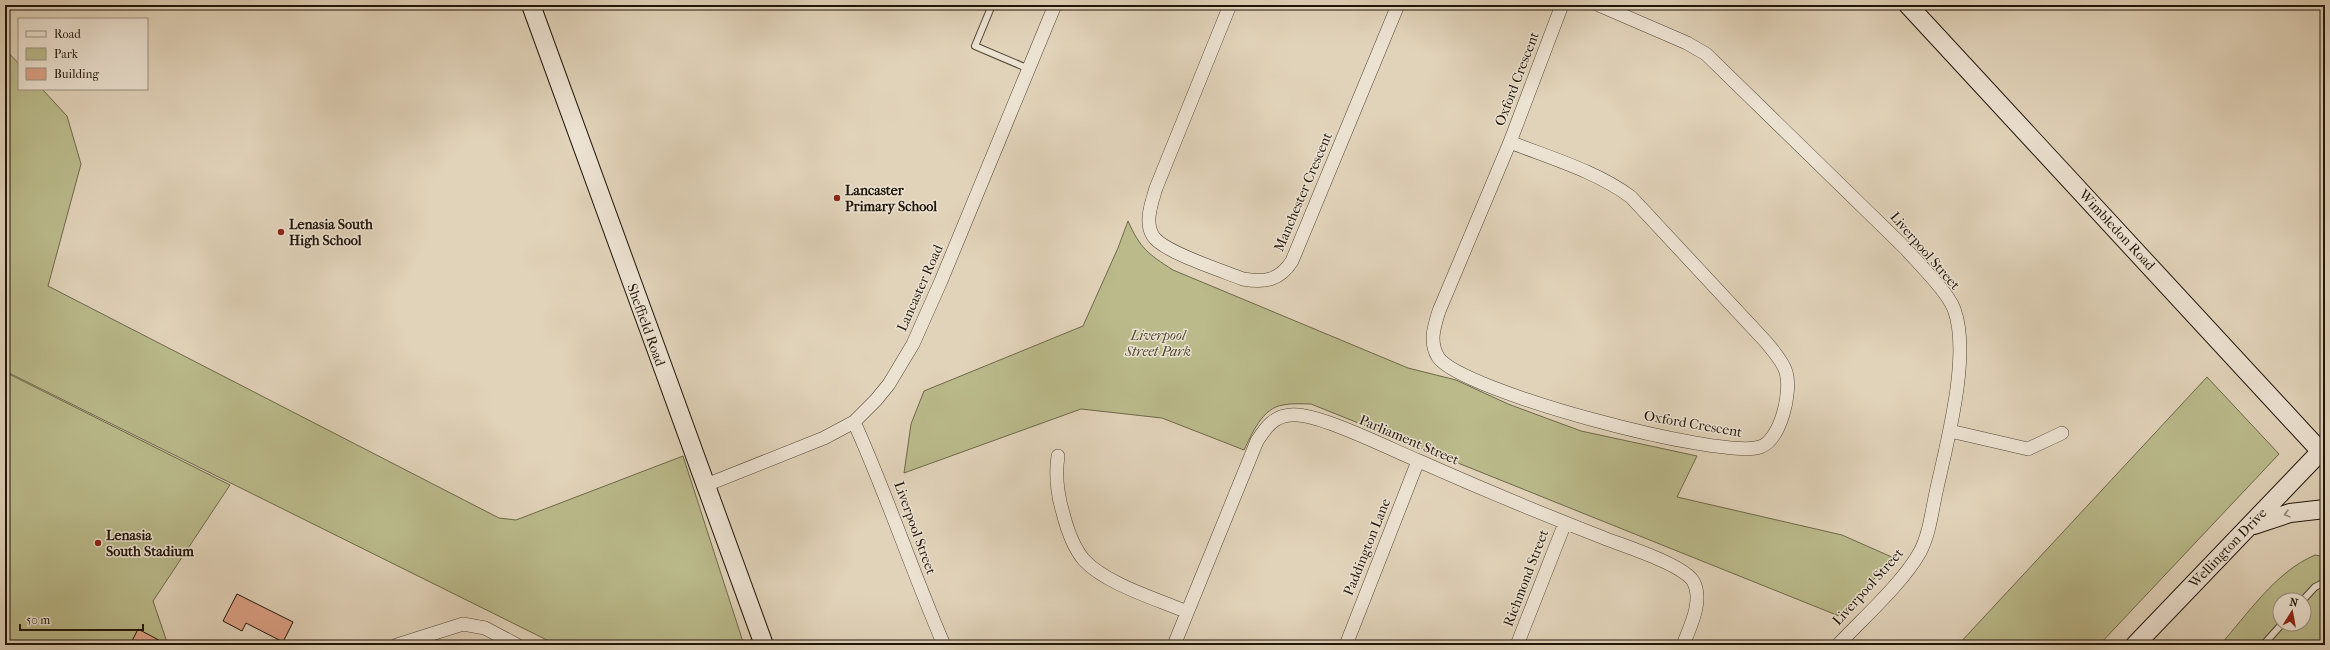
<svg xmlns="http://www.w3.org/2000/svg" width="2330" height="650" font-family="'IM FELL French Canon',serif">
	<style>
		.green { fill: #baba8b; stroke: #6d684a; fill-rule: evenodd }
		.building { fill: #dda287; stroke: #201608 }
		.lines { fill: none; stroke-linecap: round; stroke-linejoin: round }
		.lane-casing { stroke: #504534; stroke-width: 8 }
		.street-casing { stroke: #504534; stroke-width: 14 }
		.secondary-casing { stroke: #201608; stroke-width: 20 }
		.lane { stroke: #ece2d2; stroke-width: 6 }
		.street { stroke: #ece2d2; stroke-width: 13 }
		.secondary { stroke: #ece2d2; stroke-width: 18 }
		.oneway { stroke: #908677 }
		.poi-dot { fill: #8f2418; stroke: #ece2d2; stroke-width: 1.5 }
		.labels { text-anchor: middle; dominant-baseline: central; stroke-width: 3; stroke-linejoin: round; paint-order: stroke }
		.street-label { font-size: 14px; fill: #201608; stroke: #ece2d2 }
		.poi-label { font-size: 14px; font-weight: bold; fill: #201608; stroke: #ece2d2; text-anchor: start }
		.park-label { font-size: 14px; font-style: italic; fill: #4e472f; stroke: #ece2d2 }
	</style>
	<rect width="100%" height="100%" fill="#e1d3ba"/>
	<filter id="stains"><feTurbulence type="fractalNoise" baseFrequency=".005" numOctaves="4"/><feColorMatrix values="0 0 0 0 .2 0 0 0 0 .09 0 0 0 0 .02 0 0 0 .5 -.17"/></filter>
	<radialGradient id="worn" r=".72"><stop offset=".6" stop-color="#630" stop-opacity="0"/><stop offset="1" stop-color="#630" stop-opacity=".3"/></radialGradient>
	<path class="green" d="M5 49 19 64V89H42L67 116 81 164 48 286 499 518 516 520 683 456 744 645H557L5 371Z
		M1128 221C1140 248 1148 254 1173 270L1408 368 1456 380 1508 404 1581 431 1697 456 1677 497 1842 535 1894 558 1839 616 1311 404C1302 404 1292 403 1283 405 1262 408 1252 434 1244 450L1162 418 1081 409 904 473 911 424 924 391 1083 326 1118 248Z
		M5 372 230 485 153 601 168 645H5Z
		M2207 377 2279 454 2099 645H1958Z
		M2315 555 2325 557V645H2220C2248 614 2275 572 2315 555ZM2280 600H2304V624H2280Z"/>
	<path class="building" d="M237 594 293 622 283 642 246 623 242 631 223 621Z
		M138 629 168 645H130Z"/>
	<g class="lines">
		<g class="lane-casing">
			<path id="lane" d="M992 5 975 46 1029 69
				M2303 600 2315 587 2325 582
				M2263 645 2282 624"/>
		</g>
		<g class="street-casing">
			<path id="street" d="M1230 5 1156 188C1152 202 1144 222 1153 236 1163 252 1223 271 1243 279 1265 283 1280 280 1292 261L1398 5
				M1599 5 1687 43 1706 54 1905 248C1919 264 1947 291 1954 309 1971 354 1947 442 1937 488 1932 509 1930 533 1920 552 1902 584 1863 618 1838 645
				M1510 142C1550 158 1596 171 1631 197L1766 342C1773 351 1783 361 1786 372 1792 391 1781 440 1760 447 1721 460 1460 391 1438 357 1429 342 1434 327 1439 311L1510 142 1562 5
				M854 422C887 495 912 571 944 645
				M1950 431 2028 449 2062 433
				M1058 456C1055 476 1057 493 1063 513 1067 529 1073 547 1084 560 1106 584 1157 599 1187 612
				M706 485 824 438 854 422 876 400 889 384 913 344 941 281 1055 5
				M397 645 463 624 485 628 517 645
				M1174 645 1257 441C1266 427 1274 416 1291 415 1317 412 1392 450 1419 461 1480 488 1542 514 1604 538 1624 546 1682 564 1693 581 1704 600 1690 627 1683 645
				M1346 645 1418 461
				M1517 645 1565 523"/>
		</g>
		<g class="secondary-casing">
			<path id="secondary" d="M531 5 764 645
				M1908 5 2325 456
				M2254 525 2290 513 2325 509
				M2135 645 2321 451"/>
		</g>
		<use href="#lane" class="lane"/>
		<use href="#street" class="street"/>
		<use href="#secondary" class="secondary"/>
	</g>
	<defs><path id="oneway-chevron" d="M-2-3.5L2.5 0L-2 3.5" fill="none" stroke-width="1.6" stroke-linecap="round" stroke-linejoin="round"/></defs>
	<use class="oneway" href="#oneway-chevron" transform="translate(2287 514) rotate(165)"/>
	<g class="poi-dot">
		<circle cx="837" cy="198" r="4"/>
		<circle cx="281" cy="232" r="4"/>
		<circle cx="98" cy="543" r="4"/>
	</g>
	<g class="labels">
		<g class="street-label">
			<text transform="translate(1517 79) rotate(-69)">Oxford Crescent</text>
			<text transform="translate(1303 192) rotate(-67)">Manchester Crescent</text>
			<text transform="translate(2117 230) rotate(47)">Wimbledon Road</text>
			<text transform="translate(1925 251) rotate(49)">Liverpool Street</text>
			<text transform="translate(920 288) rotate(-66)">Lancaster Road</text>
			<text transform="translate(646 325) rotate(70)">Sheffield Road</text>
			<text transform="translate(1693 424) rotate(10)">Oxford Crescent</text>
			<text transform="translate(1409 440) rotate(23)">Parliament Street</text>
			<text transform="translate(915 528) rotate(70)">Liverpool Street</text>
			<text transform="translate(1367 547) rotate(-68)">Paddington Lane</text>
			<text transform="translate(2228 548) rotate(-46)">Wellington Drive</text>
			<text transform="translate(1526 578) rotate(-69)">Richmond Street</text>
			<text transform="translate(1868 587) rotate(-48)">Liverpool Street</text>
		</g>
		<g class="poi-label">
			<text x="845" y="190">Lancaster<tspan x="845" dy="16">Primary School</tspan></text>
			<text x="289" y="224">Lenasia South<tspan x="289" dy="16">High School</tspan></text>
			<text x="106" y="535">Lenasia<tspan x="106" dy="16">South Stadium</tspan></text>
		</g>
		<g class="park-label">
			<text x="1158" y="335">Liverpool<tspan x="1158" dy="16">Street Park</tspan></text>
		</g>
	</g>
	<rect width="2330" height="650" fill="none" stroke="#e1d3ba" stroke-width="20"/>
	<rect x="6" y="6" width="2318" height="638" fill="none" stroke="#201608" stroke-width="2"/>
	<rect x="10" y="10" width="2310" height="630" fill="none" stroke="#201608"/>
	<rect x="18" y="18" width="130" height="72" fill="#ece2d2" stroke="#9a9081"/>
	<rect x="26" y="31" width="20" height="6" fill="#ece2d2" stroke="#9a9081"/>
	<text x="54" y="38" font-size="12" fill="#201608">Road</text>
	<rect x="26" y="48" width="20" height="12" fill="#baba8b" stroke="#9a9081"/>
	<text x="54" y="58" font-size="12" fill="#201608">Park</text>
	<rect x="26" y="68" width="20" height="12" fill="#dda287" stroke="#9a9081"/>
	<text x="54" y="78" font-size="12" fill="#201608">Building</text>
	<g transform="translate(2292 612) rotate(11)"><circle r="19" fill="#ece2d2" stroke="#9a9081"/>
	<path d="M0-3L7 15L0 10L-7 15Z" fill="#8f2418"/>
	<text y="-6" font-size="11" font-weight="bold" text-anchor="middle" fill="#201608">N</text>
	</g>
	<path d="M20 624v6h123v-6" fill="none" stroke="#201608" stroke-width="2"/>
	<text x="26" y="624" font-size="12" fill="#201608" stroke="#ece2d2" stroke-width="3" paint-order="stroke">50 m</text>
	<rect width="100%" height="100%" filter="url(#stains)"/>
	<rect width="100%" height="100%" fill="url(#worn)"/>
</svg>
